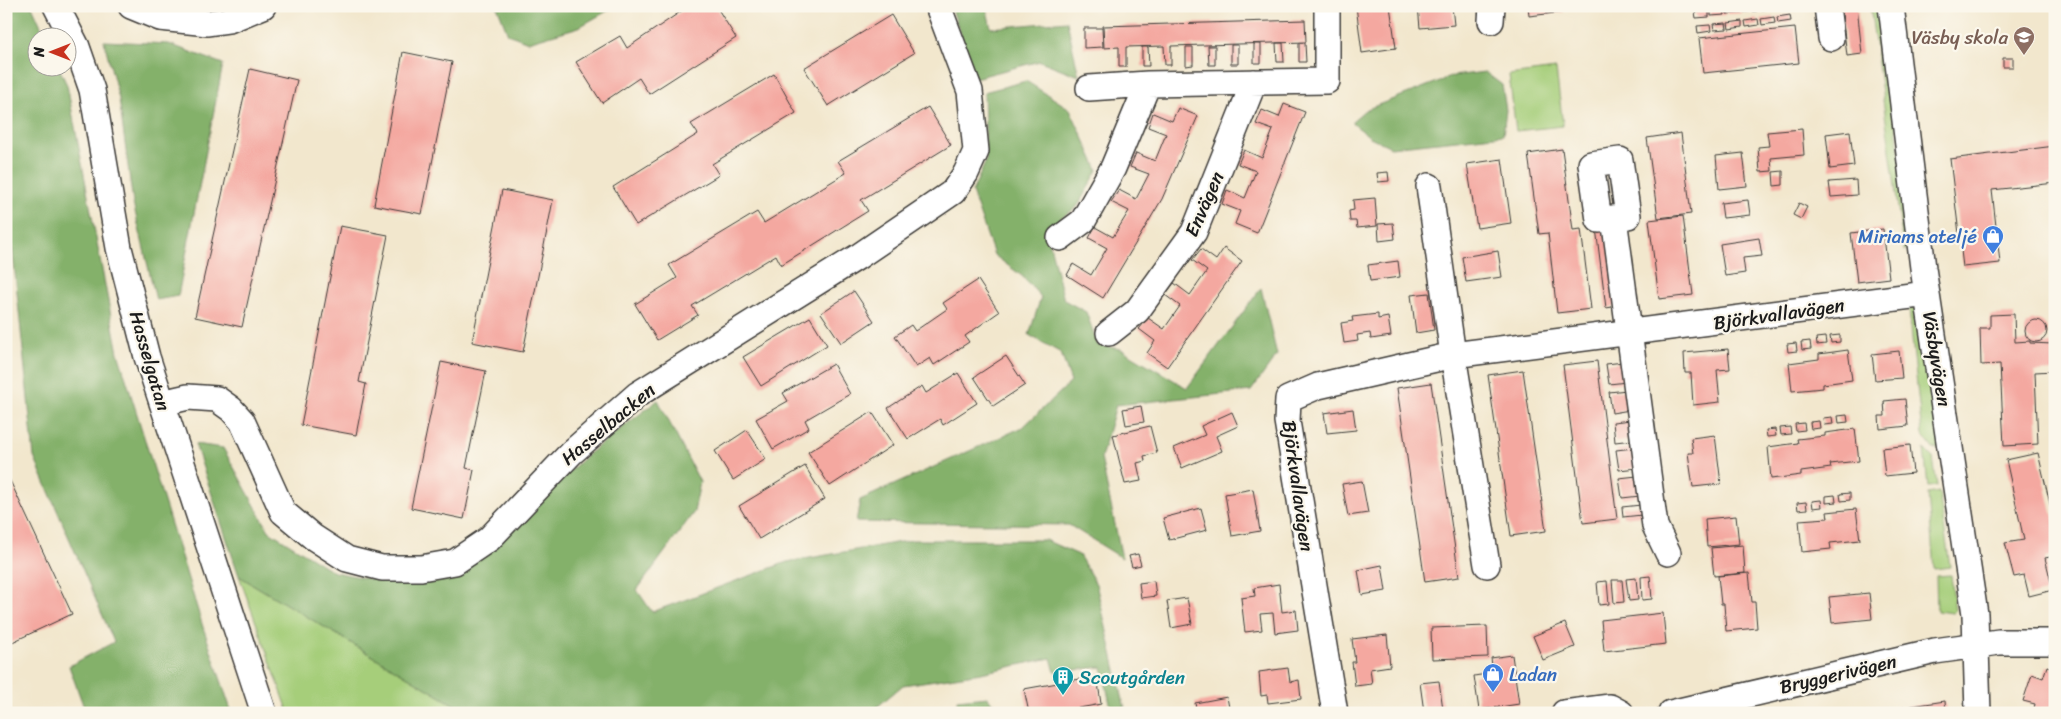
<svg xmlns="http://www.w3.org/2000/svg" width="2061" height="719" font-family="Sriracha,sans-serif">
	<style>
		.green { fill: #a6ce7a; stroke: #61754b }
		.forest { fill: #84b16a; stroke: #506643 }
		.building { fill: #f4a8a0 }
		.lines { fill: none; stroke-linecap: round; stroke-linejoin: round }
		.minor-casing { stroke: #3c3a37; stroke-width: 28 }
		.minor { stroke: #fff; stroke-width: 25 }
		.labels { text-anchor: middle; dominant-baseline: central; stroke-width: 4.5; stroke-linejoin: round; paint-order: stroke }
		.education-label { font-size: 19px; fill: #785e54; stroke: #fbf7ec; text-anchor: end }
		.street-label { font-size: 19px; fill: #1c1c1c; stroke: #fbf7ec }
		.shop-label { font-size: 19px; fill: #366cbe; stroke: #fbf7ec; text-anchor: end }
		.culture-label { font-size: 19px; fill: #0d838f; stroke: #fbf7ec; text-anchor: start }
	</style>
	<rect width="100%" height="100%" fill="#fbf7ec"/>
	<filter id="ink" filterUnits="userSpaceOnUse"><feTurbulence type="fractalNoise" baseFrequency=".02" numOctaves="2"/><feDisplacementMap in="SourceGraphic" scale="10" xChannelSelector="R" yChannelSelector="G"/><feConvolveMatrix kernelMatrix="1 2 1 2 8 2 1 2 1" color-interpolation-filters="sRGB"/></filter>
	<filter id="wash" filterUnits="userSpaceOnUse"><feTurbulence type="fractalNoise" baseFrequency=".0096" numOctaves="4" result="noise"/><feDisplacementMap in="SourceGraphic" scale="20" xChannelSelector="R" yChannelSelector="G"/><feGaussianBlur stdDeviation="1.12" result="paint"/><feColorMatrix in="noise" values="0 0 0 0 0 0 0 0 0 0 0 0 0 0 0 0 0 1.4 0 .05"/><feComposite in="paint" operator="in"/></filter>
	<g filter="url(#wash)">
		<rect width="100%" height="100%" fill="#f2e7cd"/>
		<path class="green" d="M1870 6H1883L1910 250 1904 251Z
			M1556 69 1563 126 1516 131 1509 75Z
			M1915 308 1920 312 1942 448 1933 449 1922 434 1909 309Z
			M1924 449 1933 458 1937 486 1928 487Z
			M1939 492 1950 567 1934 569 1928 494Z
			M1951 575 1955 611 1953 613 1937 611 1936 576Z
			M239 576 468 713H289Z"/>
		<path class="forest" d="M6 6H32L46 37 38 38V68H59L67 85 118 353 203 627 232 713H86L69 666 114 642 34 457 9 215 6 205Z
			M497 6H616L579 27 528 42 508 34Z
			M951 6H986L991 28 1067 21 1079 76 1040 61 975 78Z
			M104 41 169 44 223 64 178 296 156 300 133 203 119 99Z
			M1485 72 1502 85 1506 110 1503 135 1391 147 1370 137 1351 122 1365 110 1453 76Z
			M1026 81 1070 109 1098 170 1077 207 1046 229 1064 300 1086 312 1098 345 1121 349 1187 388 1261 288 1277 355 1251 391 1116 405 1101 458 1122 558 1069 525 856 522 860 500 1023 427 1071 382 1061 353 1029 335 1041 297 1022 276 994 255 972 192 986 161 984 92Z
			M658 400 700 482 694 512 637 590 652 612 787 562 912 540H1045L1079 555 1096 584 1126 713H1112L1102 667 1055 672 1051 658 981 673 903 685 870 713H468L239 576 195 444 223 448 269 531 334 572 396 584 471 565 588 454Z
			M988 697 999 713H958L957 700Z"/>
		<g id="blocks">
			<path class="building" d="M689 6H716L736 38 649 94 639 78 602 103 576 62 620 36 627 48Z
				M1356 6H1390L1396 48 1362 53Z
				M1418 6H1452L1454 25 1420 28Z
				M1528 6H1563L1564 12 1529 16Z
				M1743 6H1756L1757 11 1744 12Z
				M1759 6H1773V9L1760 10Z
				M1841 6H1857L1862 54 1847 56Z
				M1740 7 1741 13 1727 14V8Z
				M1724 9 1725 15 1711 16V10Z
				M1709 11V17L1696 18 1695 12Z
				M891 15 914 53 828 106 804 68Z
				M1790 15 1791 21 1778 23 1777 17Z
				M1774 17 1775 23 1762 25 1761 19Z
				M1758 19 1759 25 1746 27 1745 21Z
				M1305 20 1306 42 1171 46V65H1165L1164 46 1126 47V67H1119V47L1104 48 1103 26Z
				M1742 21V27L1729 29 1728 23Z
				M1726 23 1727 29 1714 30 1713 24Z
				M1710 25 1711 31 1698 33 1697 26Z
				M1084 28H1102L1103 47 1084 48Z
				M1795 28 1799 63 1703 73 1699 38Z
				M1276 43H1283L1284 62H1277Z
				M1299 43H1305L1306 62H1299Z
				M1254 44H1261V63H1254Z
				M1231 45H1238V64H1231Z
				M1208 46H1215V65H1209Z
				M1142 47H1148L1149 66H1142Z
				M1186 47H1193V65L1186 66Z
				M403 52 452 62 422 214 374 205Z
				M2003 58H2013V67H2003Z
				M250 69 297 80 242 327 195 317Z
				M774 74 796 113 712 164 719 175 636 225 613 187 698 134 691 124Z
				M1284 104 1305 112 1257 233 1235 224 1240 211 1222 204 1227 190 1245 198 1256 171 1238 164 1244 150 1262 158 1273 130 1256 124 1262 110 1279 117Z
				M928 107 951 145 861 200 868 211 781 265 776 255 692 306 698 315 657 340 635 304 677 278 669 265 757 212 764 223 846 173 838 161Z
				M1178 108 1198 116 1162 199 1103 298 1067 275 1073 264 1091 275 1107 248 1089 238 1095 227 1113 237 1129 211 1111 202 1119 190 1136 199 1149 174 1130 167 1136 153 1155 161 1166 134 1148 127 1153 113 1172 121Z
				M1802 129 1804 155 1771 158 1772 171 1760 172 1758 147 1769 146 1767 132Z
				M1850 131 1854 166 1830 169 1826 134Z
				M1681 133 1691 214 1658 218 1647 138Z
				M2055 146V183L1992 190 2000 263 1963 267 1950 159Z
				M1562 149 1573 230 1581 229 1591 309 1557 313 1548 233 1539 234 1528 154Z
				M1743 153 1747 186 1719 189 1716 156Z
				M1502 159 1511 223 1477 228 1467 164Z
				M1783 171V185L1774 186 1773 172Z
				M1388 172 1389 181 1378 182 1377 173Z
				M1856 180 1857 195 1831 197 1829 182Z
				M502 190 553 200 523 352 472 342Z
				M1375 198 1377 226 1357 228 1356 221H1350L1349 211 1354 210 1353 200Z
				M1748 200 1750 215 1723 218 1721 203Z
				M1799 203 1807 207 1801 219 1793 215Z
				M1683 216 1693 295 1659 299 1649 220Z
				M1393 223 1395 239 1379 241 1378 224Z
				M340 226 388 235 359 382 366 384 356 435 301 425Z
				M1609 226 1619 306 1606 308 1596 228Z
				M1883 229 1889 278 1857 282 1851 233Z
				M1759 238 1762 256 1743 258 1745 273 1725 276 1720 244Z
				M1224 248 1242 261 1167 367 1147 353 1155 341 1139 329 1148 318 1164 329 1180 306 1165 295 1174 283 1190 295 1207 271 1192 260 1201 249 1216 260Z
				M1498 251 1502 277 1466 282 1462 257Z
				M1398 261 1400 277 1370 281 1368 265Z
				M978 280 999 312 965 336 969 342 934 365 930 358 916 367 895 336 911 325 915 331 947 309 943 303Z
				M854 291 874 321 841 343 821 313Z
				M1429 293 1434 330 1416 333 1411 295Z
				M1378 314V319L1388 317 1391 336 1371 339 1370 333 1357 335 1358 341 1344 343 1341 323 1353 321 1352 317Z
				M2014 314 2015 342 2030 341V343L2053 344 2054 371 2035 372 2038 444 2004 446 2000 364 1981 365 1980 328H1990V315Z
				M810 317 827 345 761 386 743 357Z
				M2025 331a11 11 0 1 1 22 0a11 11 0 1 1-22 0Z
				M1840 335V342L1831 343 1830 336Z
				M1825 337 1826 344 1817 345 1816 338Z
				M1810 341 1811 349 1802 350 1801 342Z
				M1796 343 1797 351 1788 352 1787 344Z
				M1728 349 1730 369 1717 370 1720 402 1693 405 1691 373H1685L1684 353Z
				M1848 350 1852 380 1823 384V388L1792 391 1789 363 1819 359V354Z
				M1899 351 1902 378 1875 380 1872 354Z
				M1006 356 1025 385 993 406 974 377Z
				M1597 361 1617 519 1583 523 1563 365Z
				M441 362 486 371 466 468 474 470 464 519 411 508Z
				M1624 362 1627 382 1609 384 1606 364Z
				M833 364 850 394 805 420 809 428 773 449 756 419 788 401 783 393Z
				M1523 370 1546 531 1511 536 1488 375Z
				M958 373 977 403 943 425 940 419 908 439 888 408 922 386 926 393Z
				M1431 383 1459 577 1425 582 1397 388Z
				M1627 390 1630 410 1612 413 1609 392Z
				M1905 399 1908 426 1880 429 1879 416H1885L1884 401Z
				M1141 406 1144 422 1126 425 1123 409Z
				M1353 409 1356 430 1327 433 1324 413Z
				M872 412 893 445 830 486 808 452Z
				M1232 412 1238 426 1216 436 1222 451 1182 468 1174 448 1205 435 1201 426Z
				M1847 415 1848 422 1839 423 1838 416Z
				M1832 417 1833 424 1824 425 1823 418Z
				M1631 420 1633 440 1615 442 1613 422Z
				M1819 421 1820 428 1811 429 1810 422Z
				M1804 423 1805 430 1796 431 1795 424Z
				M1150 426 1157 453 1144 456 1145 461 1137 463 1141 481 1125 484 1113 435Z
				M1790 427 1791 434 1781 435 1780 428Z
				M1775 429 1776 436 1767 437 1766 430Z
				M1855 429 1859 461 1830 464 1831 468 1801 472V475L1771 479 1768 447 1798 443 1797 439 1825 436V433Z
				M747 430 766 459 733 480 715 451Z
				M1715 435 1721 484 1693 487 1688 453H1693L1691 438Z
				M1910 445 1913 473 1885 476 1882 448Z
				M1634 448 1637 468 1619 470 1616 450Z
				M2038 453 2055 525V556L2045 558 2053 590 2029 596 2024 575 2014 577 2005 543 2024 540 2006 460Z
				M805 466 825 499 759 539 739 506Z
				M6 472 72 614 6 645Z
				M1637 476 1640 496 1622 498 1619 478Z
				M1362 481 1368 513 1348 516 1342 484Z
				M1253 489 1260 531 1232 536 1225 494Z
				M1850 493V500L1841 501 1840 494Z
				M1835 495 1836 502 1826 503V496Z
				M1821 500 1822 507 1813 508 1812 501Z
				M1806 502 1807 509 1798 510 1797 503Z
				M1641 505 1642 515 1623 517 1622 507Z
				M1201 508 1207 530 1169 540 1163 518Z
				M1856 509 1860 540 1830 543 1831 549 1802 552 1799 520 1828 518 1827 512Z
				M1736 516 1739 544 1707 547 1705 519Z
				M1743 545 1745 573 1714 576 1711 548Z
				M1138 554 1141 565 1132 567 1129 556Z
				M1382 565 1386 591 1362 595 1358 570Z
				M1749 573 1752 602H1755L1757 628 1726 631 1724 604H1721L1718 576Z
				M1650 576 1652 599 1642 600 1641 577Z
				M1636 578 1638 600 1629 601 1626 579Z
				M1612 580H1622L1624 602 1614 603Z
				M1154 581 1156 596 1141 598 1139 583Z
				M1607 581 1609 604 1599 605 1597 582Z
				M1279 584 1282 612 1296 610 1298 630 1275 633 1273 613 1260 614 1262 630 1245 632 1241 598 1255 596 1254 588Z
				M1869 593 1872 619 1832 623 1829 597Z
				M1187 598 1192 624 1171 628 1167 601Z
				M1663 613 1666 644 1604 651 1601 620Z
				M1565 623 1575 647 1543 660 1533 636Z
				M1487 626 1488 657 1432 659 1431 628Z
				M1387 635 1390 666 1370 669 1372 684 1355 686 1352 662H1355L1352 639Z
				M1512 655 1519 704 1479 710 1474 676 1493 673 1491 658Z
				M2047 666 2055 669V713H2033L2035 704 2023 701 2032 674 2043 678Z
				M1288 668 1290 682 1299 680 1301 699 1268 703 1267 695 1261 696 1259 672Z
				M1097 676 1101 704 1052 713H1029L1024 689Z
				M1439 681 1443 709 1424 712 1420 683Z
				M1227 697 1230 713H1197L1195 703Z
				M1945 701 1946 713H1899V708Z"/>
		</g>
	</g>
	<g filter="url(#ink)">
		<use href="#blocks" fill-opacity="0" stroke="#3c3a37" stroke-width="1"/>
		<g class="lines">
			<g class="minor-casing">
				<path id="minor" d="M56 6 77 47 92 90 119 248 147 357 264 713
					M131 6 160 18 208 23 229 20 263 6
					M1827 6 1831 38
					M1891 6 1923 268 1975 614 1978 713
					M1491 21 1492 6
					M1089 88 1148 84 1327 81V6
					M1620 160 1628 216 1599 220 1591 164Z
					M1429 186 1453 355 1487 565
					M1614 218 1655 526 1668 553
					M1060 238 1083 221 1113 168 1148 84
					M1109 333 1137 311 1194 232 1254 82
					M162 403 188 397 217 399 231 409 242 421 283 512 313 537 347 559 382 568H421L455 562 489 539 571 453 638 394 859 256 953 192 966 173 976 151 970 91 938 6
					M1335 713 1287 421 1288 399 1318 386 1453 355 1927 294
					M1564 713 1610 707 1621 713
					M1671 713 1935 651 1999 642H2055"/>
			</g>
			<use href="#minor" class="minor"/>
		</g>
	</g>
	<defs>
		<g id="school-pin" transform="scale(1.125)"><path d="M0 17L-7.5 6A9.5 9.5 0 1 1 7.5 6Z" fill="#8d6e63" stroke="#fbf7ec"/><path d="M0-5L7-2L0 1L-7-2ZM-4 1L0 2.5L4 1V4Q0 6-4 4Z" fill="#fff"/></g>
		<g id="shop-pin" transform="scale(1.125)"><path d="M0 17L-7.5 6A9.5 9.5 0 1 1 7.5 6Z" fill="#3f7fe0" stroke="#fbf7ec"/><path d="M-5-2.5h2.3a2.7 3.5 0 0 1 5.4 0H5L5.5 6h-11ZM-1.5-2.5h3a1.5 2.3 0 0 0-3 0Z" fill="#fff"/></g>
		<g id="building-pin" transform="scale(1.125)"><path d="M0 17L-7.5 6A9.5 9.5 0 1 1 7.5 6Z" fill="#0f9aa8" stroke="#fbf7ec"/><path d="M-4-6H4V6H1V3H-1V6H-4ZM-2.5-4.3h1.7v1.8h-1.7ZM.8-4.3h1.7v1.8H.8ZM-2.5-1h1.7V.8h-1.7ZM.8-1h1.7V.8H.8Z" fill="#fff"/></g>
	</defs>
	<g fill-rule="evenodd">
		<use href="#school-pin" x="2024" y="37"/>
		<use href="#shop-pin" x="1993" y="236"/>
		<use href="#shop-pin" x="1493" y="674"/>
		<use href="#building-pin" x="1063" y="677"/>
	</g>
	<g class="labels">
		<g class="education-label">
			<text x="2008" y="37">Väsby skola</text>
		</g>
		<g class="street-label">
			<text transform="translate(1204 204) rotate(-66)">Envägen</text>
			<text transform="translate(1779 314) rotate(-8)">Björkvallavägen</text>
			<text transform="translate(1937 359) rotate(81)">Väsbyvägen</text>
			<text transform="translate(150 361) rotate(74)">Hasselgatan</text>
			<text transform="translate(608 424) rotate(-40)">Hasselbacken</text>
			<text transform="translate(1298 486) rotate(82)">Björkvallavägen</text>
			<text transform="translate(1838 674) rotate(-13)">Bryggerivägen</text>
		</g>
		<g class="shop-label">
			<text x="1977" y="236">Miriams ateljé</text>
			<text x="1509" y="674" text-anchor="start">Ladan</text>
		</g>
		<g class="culture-label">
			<text x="1079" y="677">Scoutgården</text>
		</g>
	</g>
	<rect width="2061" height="719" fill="none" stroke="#fbf7ec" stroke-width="25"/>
	<g transform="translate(52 52) rotate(270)"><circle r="24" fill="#fbf7ec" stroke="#a29f99"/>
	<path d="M0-4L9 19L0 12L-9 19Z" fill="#c8321e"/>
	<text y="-8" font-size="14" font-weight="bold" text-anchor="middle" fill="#1c1c1c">N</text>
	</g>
</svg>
